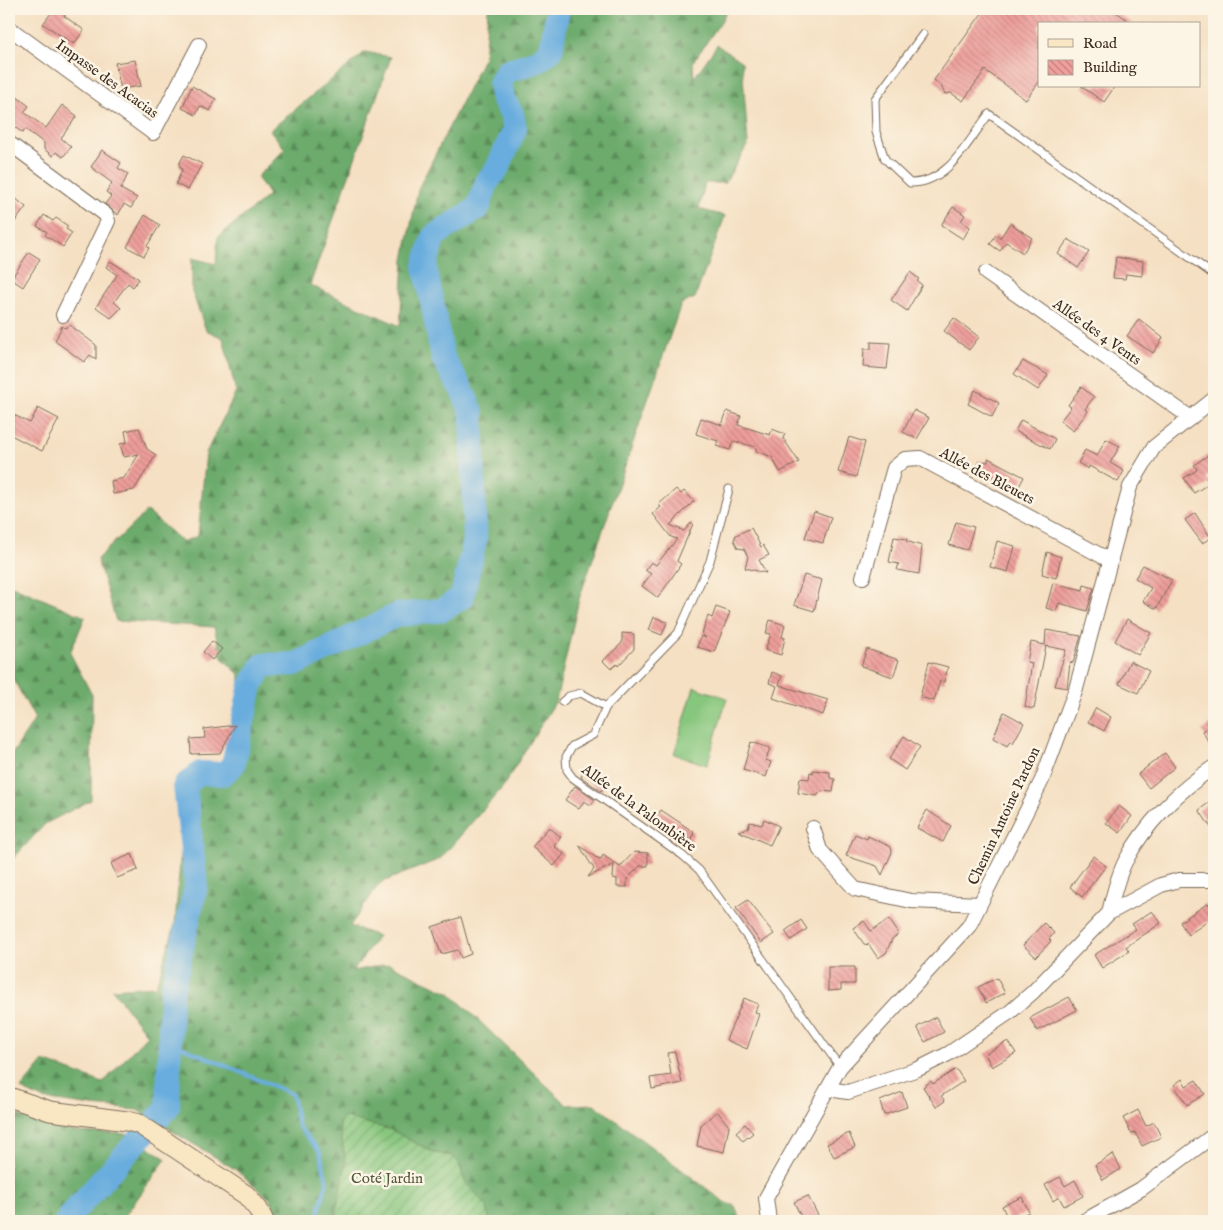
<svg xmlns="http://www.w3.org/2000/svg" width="1223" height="1230" font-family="'IM FELL English',serif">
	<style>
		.forest { fill: url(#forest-firs); stroke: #546a45 }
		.garden { fill: url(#garden-furrows); stroke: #60784e }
		.pitch { fill: #86c67d; stroke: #60784e }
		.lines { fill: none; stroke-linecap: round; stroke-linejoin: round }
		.stream { stroke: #69adde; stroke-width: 4 }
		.river { stroke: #69adde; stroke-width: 24 }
		.building { fill: url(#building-back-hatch) }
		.service-casing { stroke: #7c6a58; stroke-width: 9 }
		.minor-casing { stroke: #7c6a58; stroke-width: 16 }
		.secondary-casing { stroke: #7c6a58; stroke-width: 21 }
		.service { stroke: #fff; stroke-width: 7 }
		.minor { stroke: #fff; stroke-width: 14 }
		.secondary { stroke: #f9e7c3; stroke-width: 19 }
		.labels { text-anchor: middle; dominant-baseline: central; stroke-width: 5; stroke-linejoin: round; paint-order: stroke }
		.street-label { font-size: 15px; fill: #3b2a1e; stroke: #fcf5e5 }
		.park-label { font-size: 15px; fill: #52593a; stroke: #fcf5e5 }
	</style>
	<defs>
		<pattern id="forest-firs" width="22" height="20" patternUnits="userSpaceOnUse" patternTransform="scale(1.25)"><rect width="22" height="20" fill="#6cab6c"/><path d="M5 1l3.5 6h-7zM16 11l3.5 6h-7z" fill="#5a8b58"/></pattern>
		<pattern id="garden-furrows" width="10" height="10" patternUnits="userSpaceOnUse" patternTransform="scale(1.25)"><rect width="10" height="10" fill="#86c67d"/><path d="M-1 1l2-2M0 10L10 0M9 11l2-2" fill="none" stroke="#6fa166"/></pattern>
		<pattern id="building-back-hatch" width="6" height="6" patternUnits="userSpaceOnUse" patternTransform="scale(1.25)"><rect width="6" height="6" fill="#ee9e9b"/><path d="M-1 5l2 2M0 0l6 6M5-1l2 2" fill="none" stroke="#c2817e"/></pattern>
	</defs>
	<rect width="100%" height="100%" fill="#fcf5e5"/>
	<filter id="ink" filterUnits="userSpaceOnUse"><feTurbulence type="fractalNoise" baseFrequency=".02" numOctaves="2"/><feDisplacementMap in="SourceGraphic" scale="10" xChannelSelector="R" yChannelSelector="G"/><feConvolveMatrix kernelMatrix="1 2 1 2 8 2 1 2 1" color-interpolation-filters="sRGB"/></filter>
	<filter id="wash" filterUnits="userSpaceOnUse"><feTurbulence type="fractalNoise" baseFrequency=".0096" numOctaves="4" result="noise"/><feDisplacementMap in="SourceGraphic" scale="20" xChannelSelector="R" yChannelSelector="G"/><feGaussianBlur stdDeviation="1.12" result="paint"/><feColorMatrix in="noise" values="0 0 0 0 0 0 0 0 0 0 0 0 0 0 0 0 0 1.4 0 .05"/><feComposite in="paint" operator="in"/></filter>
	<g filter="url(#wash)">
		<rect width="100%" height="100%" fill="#f5e0c3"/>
		<path class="forest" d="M488 9H727L722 20 693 62 694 78 717 45 742 62 748 144 725 183H705L699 209 725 216 695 298 681 304 579 599 556 701 502 788 440 859 380 883 350 926 378 936 353 971 389 964 450 993 567 1105 594 1104 726 1203 735 1206 741 1221H489L486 1206 465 1182 459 1163 452 1156 434 1153 391 1130 339 1123 346 1164 336 1211 337 1221H279L271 1200 235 1169 137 1110 92 1106 42 1099 21 1089 44 1061 103 1083 147 1035 112 989 156 986 175 925 186 786 218 774 236 762 240 675 222 658 214 627 116 621 97 559 147 511 182 542 198 536 206 453 236 392 223 338 206 330 192 292V258L216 264 218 237 269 195 257 177 285 149 270 130 365 52 391 57 310 285 400 326 404 260 418 189 484 57Z
			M12 586 85 617 70 653 92 695 91 800 45 824 9 863V759L35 719 9 671V595Z
			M9 1110 25 1118 75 1132 130 1134 166 1159 121 1221H9Z"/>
		<path class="garden" d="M345 1117 391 1130 434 1153 452 1156 459 1163 465 1182 487 1206 489 1221H337L336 1211 346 1163 339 1123Z"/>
		<path class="pitch" d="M694 687 727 698 707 765 674 754Z"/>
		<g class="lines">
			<path class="stream" d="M170 1042 292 1094 298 1126 320 1152 327 1182 317 1218 318 1221"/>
			<path class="river" d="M67 1221 76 1209 168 1107 171 996 196 886 185 785 200 773 223 774 233 765 251 685 263 665 296 664 397 615 442 610 462 597 475 540 472 413 463 392 443 358 425 266 434 236 478 208 487 182 497 169 515 129 512 114 503 99 500 83 507 71 538 61 551 50 558 9"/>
		</g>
		<g id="blocks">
			<path class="building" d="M54 9H69L64 16 84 30 74 44 43 24Z
				M985 9H1112L1133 24H1039V82L1026 100 985 70 963 101 951 93 945 94 941 86 934 80Z
				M135 60 141 86 121 89 115 63Z
				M192 86 216 99 210 111 200 106 196 115 182 108Z
				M1081 86H1115L1104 102Z
				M16 96 29 106 24 112 46 128 62 105 77 116 61 138 71 147 63 157 56 152 53 156 44 149V143L25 129 23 133 9 123V105Z
				M102 150 121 163 118 168 128 174 121 189 137 198 131 208 124 204 118 215 105 204 111 196 106 192 112 183 91 167Z
				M184 155 202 164 188 190 176 184 182 170 179 164Z
				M9 193 26 207 9 230Z
				M953 207 965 215 961 221 970 227 963 239 941 225Z
				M44 215 53 221 56 218 68 226 66 229 72 233 63 247 45 235 47 232 37 226Z
				M145 215 160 225 147 246 149 248 144 256 127 247Z
				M1010 223 1032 238 1023 253 1006 242 1000 251 990 244 996 235 1000 238Z
				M1068 239 1089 252 1078 268 1058 254Z
				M29 252 40 259 23 287 11 279Z
				M1116 257 1143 261 1142 276 1126 274 1125 279 1113 278Z
				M110 261 139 279 133 287 128 283 114 302 121 308 111 318 96 307 117 275 106 267Z
				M910 272 919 279 917 281 922 285 907 311 891 300Z
				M954 318 979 337 969 350 944 331Z
				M1139 319 1163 338 1153 353 1127 336Z
				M70 325 96 345V359L90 355 84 362 55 341 62 326 65 328Z
				M871 342 890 343 887 369 863 367 864 349H871Z
				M1023 361 1048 375 1038 390 1014 374Z
				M1081 387 1094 397 1085 409 1088 411 1073 431 1060 421 1071 407 1068 405Z
				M975 390 999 403 992 417 968 404Z
				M38 408 59 419 42 451 9 434V420L12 414 30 423Z
				M914 410 929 418 917 439 903 432Z
				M727 411 741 416 738 425 770 435 772 429 785 434 783 438 799 462 780 472 772 457 756 451V447L733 441 730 450 716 446 718 441 696 434 701 418 722 425Z
				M1021 420 1055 439 1050 449 1015 431Z
				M139 428 147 449 156 455 134 490 113 494 111 481 124 478 139 454 124 457 120 444 127 442 125 431Z
				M849 437 865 442 856 477 838 472Z
				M1106 439 1120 446 1110 463 1124 471 1118 482 1089 466 1088 469 1078 463 1085 450 1097 456Z
				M1214 451V472L1206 478 1210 483 1194 493 1184 478 1197 470 1194 465Z
				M988 458 1024 477 1016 492 978 473 979 461 988 462Z
				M676 489 681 494 684 491 694 501 670 525 684 531 691 523 693 524 677 561 681 564 658 598 642 586 651 574 645 570 651 562 656 565 677 539 671 537 653 514 661 507 658 505Z
				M814 511 831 517 823 543 805 538Z
				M1195 513 1211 538 1202 543 1185 520Z
				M956 522 974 527 967 550 949 545Z
				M751 528 761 547 763 545 769 555 759 560 766 573 745 568 748 557 744 549 738 548 734 540 736 535Z
				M894 537 907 539 906 541 922 546 919 574 897 570 899 564 889 562Z
				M997 541 1015 546 1008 572 990 567Z
				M1047 552 1061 557 1056 578 1042 574Z
				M1143 565 1172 580 1156 609 1143 601 1151 588 1135 578Z
				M804 575 822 580 814 611 794 605Z
				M1053 583 1083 590 1084 585 1094 588 1087 611 1059 603 1056 611 1046 608Z
				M716 607 730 612 714 652 697 647 701 636 706 638 702 634 708 616 712 618Z
				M654 617 667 622 662 635 649 630Z
				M1127 619 1151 633 1138 655 1115 641Z
				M770 620 785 625 782 637 785 638 781 655 765 650 771 634 766 633Z
				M1046 630 1081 636 1073 663 1070 662 1067 688 1055 686 1066 650 1046 646 1034 709 1025 707 1032 663 1027 662 1031 642 1045 645Z
				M622 633 634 634V649L618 666 617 664 611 669 603 661 622 643Z
				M212 641 222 649 212 660 203 652Z
				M867 649 899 660 893 677 861 666Z
				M1130 661 1149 671 1138 693 1119 684Z
				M929 662 948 667 944 682 940 681 934 701 920 697Z
				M772 672 782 676 779 685 828 700 823 715 773 698 777 686 769 683Z
				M1096 708 1111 717 1104 731 1088 722Z
				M1004 712 1024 723 1013 743 1010 741 1007 746 993 738Z
				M1214 722V750L1202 731Z
				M235 725 220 753 191 754 190 739 205 738 204 729Z
				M904 736 920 747 905 770 889 759Z
				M751 742 770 748 766 760 771 762 766 777 743 770Z
				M1165 753 1175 767 1149 788 1138 774Z
				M586 765 609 781 601 791 581 777Z
				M813 770 830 772V778L835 779 833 792 821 791 817 796 798 793 800 778 809 779 810 772 813 773Z
				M575 786 595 800 591 805 584 801 579 809 565 800Z
				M1214 799V832L1199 810Z
				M1119 806 1132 816 1120 833 1106 823Z
				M661 810 694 832 689 849 652 824Z
				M927 810 951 826 943 842 917 828Z
				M764 819 779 826 770 845 738 831 748 828 750 822 762 825Z
				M549 827 561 837 554 846 564 854 554 866 532 847Z
				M855 834 867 839 868 836 891 847 892 852 882 875 877 866 846 856Z
				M579 845 595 857 601 859 603 855 620 867 634 852 648 853V866H640L627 879V887H617V879L613 878 614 864 588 877 594 869Z
				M132 854 138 870 117 878 111 863Z
				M1093 856 1106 866 1082 897 1070 887Z
				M748 900 774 934 761 943 736 908Z
				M1208 903 1214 912V917L1188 935 1180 922Z
				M1152 911 1161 923 1126 947 1129 951 1102 968 1094 955 1136 929 1132 924Z
				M461 917 471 954 461 958 458 950 441 954 432 927Z
				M889 919 899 934 892 939 886 953 878 958 869 945 864 944 853 928 864 921 871 931Z
				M801 920 807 929 791 940 785 931Z
				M1044 923 1054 933 1049 939 1051 941 1036 957 1023 945Z
				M828 967H855V984H841V990L828 991Z
				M997 978 1005 993 986 1003 978 987Z
				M1069 997 1077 1010 1037 1031 1030 1018Z
				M744 998 758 1004 755 1012 759 1014 747 1049 726 1040Z
				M936 1017 944 1032 925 1042 917 1027Z
				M1008 1041 1016 1053 992 1067 985 1054Z
				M675 1052 682 1083 652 1089 650 1078 671 1075 668 1053Z
				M956 1069 964 1081 941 1096 945 1101 936 1107 923 1087 931 1081 933 1084Z
				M1182 1079 1186 1086 1196 1080 1205 1094 1187 1105 1174 1085Z
				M902 1092 907 1107 884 1115 880 1101Z
				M1138 1110 1146 1126 1154 1122 1161 1137 1142 1146 1135 1132 1131 1133 1123 1118Z
				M717 1111 729 1126 724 1152 697 1146 701 1125Z
				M745 1124 753 1133 743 1141 736 1132Z
				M849 1133 855 1147 834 1157 827 1144Z
				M1113 1154 1121 1169 1103 1180 1095 1165Z
				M1060 1177 1065 1186 1075 1180 1083 1196 1064 1206 1059 1197 1053 1201 1045 1185Z
				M808 1196 821 1221H803L794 1202Z
				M1022 1197 1029 1212 1009 1221 1002 1206Z"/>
		</g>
	</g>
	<g filter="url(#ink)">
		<use href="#blocks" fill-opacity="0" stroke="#7c6a58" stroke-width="1"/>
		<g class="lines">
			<g class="service-casing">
				<path id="service" d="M923 34 875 99 876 132 885 159 910 183C948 184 968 141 989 114L1214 275
					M729 489 710 561 678 633 606 707 593 735 572 746 566 757 567 770 573 778 682 855 699 870 840 1067
					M562 702 569 696 581 693 606 707"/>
			</g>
			<g class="minor-casing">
				<path id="minor" d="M9 28 153 133 199 45
					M9 143 106 215 108 221 63 315
					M986 273 1191 418
					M863 577 894 468 905 459 920 458 1111 561
					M813 828 820 850 855 889 911 901 980 904
					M1109 913C1113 896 1117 878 1125 862 1144 825 1180 789 1214 767
					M828 1089 848 1092 918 1069 948 1054 1010 1012 1033 992 1109 913 1161 885 1179 880H1214
					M769 1221 766 1198 840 1067 969 926 1042 780 1076 689 1130 487 1154 447 1214 399
					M1084 1221 1141 1189 1214 1135"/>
			</g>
			<g class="secondary-casing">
				<path id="secondary" d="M9 1097 50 1111 127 1121 139 1124 246 1195 258 1209 264 1221"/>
			</g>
			<use href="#service" class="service"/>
			<use href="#minor" class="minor"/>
			<use href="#secondary" class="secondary"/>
		</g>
	</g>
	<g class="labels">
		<g class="street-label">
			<text transform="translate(107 79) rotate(36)">Impasse des Acacias</text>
			<text transform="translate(1097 332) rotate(35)">Allée des 4 Vents</text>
			<text transform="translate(987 476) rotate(28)">Allée des Bleuets</text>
			<text transform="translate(639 808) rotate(36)">Allée de la Palombière</text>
			<text transform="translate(1004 816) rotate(-65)">Chemin Antoine Pardon</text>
		</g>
		<g class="park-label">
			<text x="387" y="1178">Coté Jardin</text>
		</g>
	</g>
	<rect width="1223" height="1230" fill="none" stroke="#fcf5e5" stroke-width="30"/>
	<rect x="1038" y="22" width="162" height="65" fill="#fcf5e5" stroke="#afa495"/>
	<rect x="1048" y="39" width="25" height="8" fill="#f9e7c3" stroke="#afa495"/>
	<text x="1083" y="48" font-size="15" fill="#3b2a1e">Road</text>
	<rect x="1048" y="60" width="25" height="15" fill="url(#building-back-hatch)" stroke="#afa495"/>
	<text x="1083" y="72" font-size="15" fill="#3b2a1e">Building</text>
</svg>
